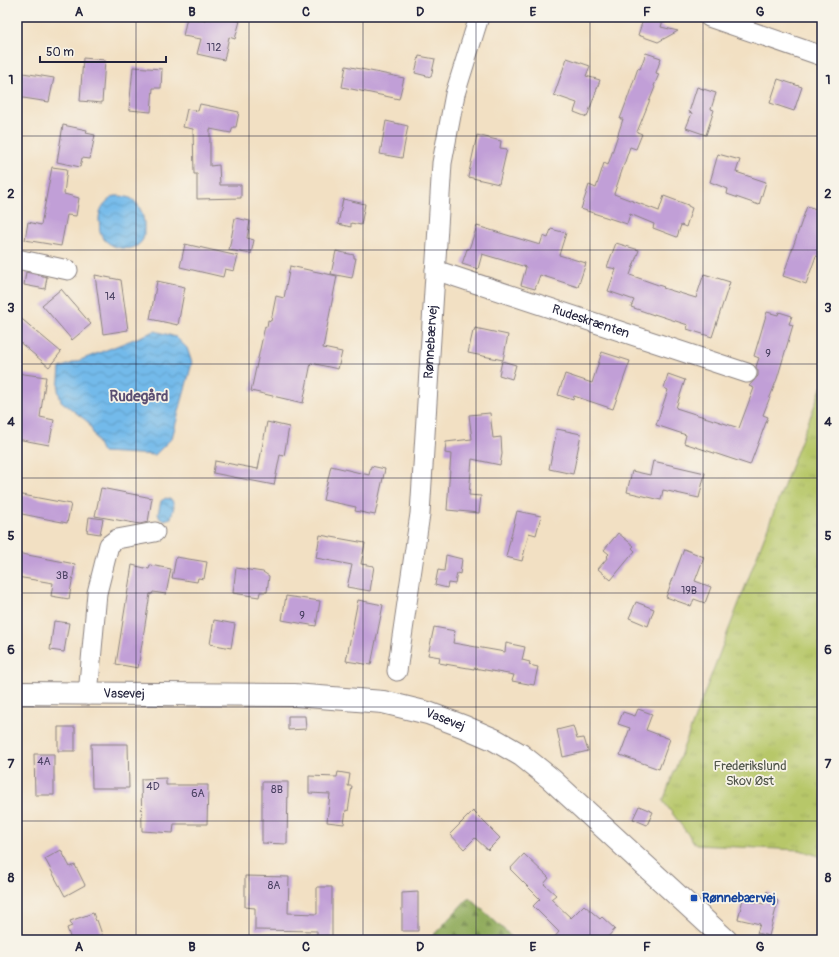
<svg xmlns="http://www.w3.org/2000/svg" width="839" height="957" font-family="Pangolin,sans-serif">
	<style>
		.forest { fill: url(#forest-firs); stroke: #5a674c }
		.park { fill: url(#park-tufts); stroke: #6c7452 }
		.water { fill: url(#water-waves); stroke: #4a6e92 }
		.building { fill: #c19fd7 }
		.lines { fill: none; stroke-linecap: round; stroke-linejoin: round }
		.minor-casing { stroke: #8a817f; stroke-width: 21 }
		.tertiary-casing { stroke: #8a817f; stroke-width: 24 }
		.minor { stroke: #fff; stroke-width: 19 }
		.tertiary { stroke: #fff; stroke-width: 22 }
		.grid { fill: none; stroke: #22223b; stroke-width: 1; stroke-opacity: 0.55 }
		.transit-dot { fill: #1a4fb4; stroke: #f7f3e8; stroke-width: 1.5 }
		.labels { text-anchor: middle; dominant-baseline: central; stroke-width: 3.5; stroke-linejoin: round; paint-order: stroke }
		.number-label { font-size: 11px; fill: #4a4162 }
		.street-label { font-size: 13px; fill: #22223b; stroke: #f7f3e8 }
		.park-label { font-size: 13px; fill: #4f5449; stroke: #f7f3e8 }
		.transit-label { font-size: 13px; font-weight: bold; fill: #164399; stroke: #f7f3e8; text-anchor: start }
		.quarter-label { font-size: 15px; font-weight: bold; fill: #5a4e72; stroke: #f7f3e8 }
		.neatline { fill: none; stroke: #22223b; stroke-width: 1.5 }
		.grid-label { font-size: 13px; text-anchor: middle; font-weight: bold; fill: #22223b }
	</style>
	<defs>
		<pattern id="forest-firs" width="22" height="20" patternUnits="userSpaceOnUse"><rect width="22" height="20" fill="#91ac5d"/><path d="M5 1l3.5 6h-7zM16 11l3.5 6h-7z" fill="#768c4e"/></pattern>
		<pattern id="park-tufts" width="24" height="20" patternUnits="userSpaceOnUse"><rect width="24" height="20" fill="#b7c769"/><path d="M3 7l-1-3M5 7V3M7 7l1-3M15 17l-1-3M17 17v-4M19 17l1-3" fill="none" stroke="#9dab5c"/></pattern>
		<pattern id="water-waves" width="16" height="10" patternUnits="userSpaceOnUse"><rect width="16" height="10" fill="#73baea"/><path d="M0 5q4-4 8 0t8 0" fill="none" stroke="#5e97bf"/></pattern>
	</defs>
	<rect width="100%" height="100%" fill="#f7f3e8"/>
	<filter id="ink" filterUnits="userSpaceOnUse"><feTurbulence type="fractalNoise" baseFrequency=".025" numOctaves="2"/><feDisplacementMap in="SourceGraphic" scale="8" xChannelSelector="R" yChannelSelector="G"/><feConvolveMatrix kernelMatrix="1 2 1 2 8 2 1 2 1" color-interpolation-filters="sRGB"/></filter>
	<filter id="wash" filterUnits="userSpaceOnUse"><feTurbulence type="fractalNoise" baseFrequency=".012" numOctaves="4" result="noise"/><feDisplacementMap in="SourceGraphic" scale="16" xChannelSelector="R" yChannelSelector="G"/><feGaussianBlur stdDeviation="0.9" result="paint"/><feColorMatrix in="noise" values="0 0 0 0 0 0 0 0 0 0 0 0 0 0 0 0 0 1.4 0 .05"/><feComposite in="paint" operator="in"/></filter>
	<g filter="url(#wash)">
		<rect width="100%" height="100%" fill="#f2e0c3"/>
		<path class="forest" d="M469 897 515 940H429Z"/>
		<path class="park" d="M822 386V857L800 850 696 845 663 801Z"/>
		<path class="water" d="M115 196C118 196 123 196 127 197 140 200 145 218 144 230 144 232 144 237 143 239 135 256 104 248 100 232 99 229 100 224 99 220 99 208 105 201 115 196Z
			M155 331 176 337 187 348 192 363 172 438 155 455 102 452 88 422 61 401 58 390 60 368Z
			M166 498 172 500 174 506 171 518 164 520 160 519 158 514 161 501Z"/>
		<g id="blocks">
			<path class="building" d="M187 17 205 20 206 17H223L240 21 235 39 229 37 224 60 197 54 201 39 183 36Z
				M644 17H664L661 27 678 31 658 42 638 35Z
				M646 53 661 58 656 73 659 74 654 86 655 87 637 132 642 134 636 149 630 147 614 194 659 211 664 196 688 205V206L692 208 686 227 681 225 677 237 653 228 654 224 630 214 627 224 581 209 589 185 596 188 604 163 608 165 623 119H620L626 103 638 68 640 69Z
				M419 56 435 59 431 77 415 73Z
				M83 58 105 60 102 103 80 101Z
				M567 58 590 66 586 76 600 80 587 117 574 112 577 103 554 95Z
				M346 66 404 78 399 99 342 87Z
				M133 67 162 69 161 88H153L151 112 129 110Z
				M17 72 54 78 49 102 17 97Z
				M778 79 802 87 794 111 770 103Z
				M697 87 716 93 711 109 714 110 706 135 686 128 692 113 689 112Z
				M200 104 239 112 236 127H233L231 133 210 129V166L219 165 220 185H241V198L197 199V174H194L193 129 183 127 187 109 198 111Z
				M386 121 408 126 402 158 380 154Z
				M63 125 87 130 86 133 95 135 90 159 82 158 80 167 57 162Z
				M477 135 501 141 500 148 507 149 499 184 468 177Z
				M718 154 740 160 736 172 766 182 759 205 727 194 728 189 710 182Z
				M52 167 67 169 64 194 79 198 76 216 67 215 61 246 25 240 28 222 41 225Z
				M343 199 365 204 361 225 351 223V227L338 224Z
				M807 206 822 211V258L816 256 806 284 783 276Z
				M235 218 250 221 247 238 254 240 251 254 229 250Z
				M477 226 540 245 543 236 548 238 551 229 566 233 559 255 586 263 578 287 540 275 535 289 521 285 526 267 482 254 478 269 462 264 467 249H469Z
				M616 243 639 250 630 275 664 287 663 288 696 298 704 274 730 282 712 337 687 329 688 325 654 314V315L631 307 634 300 608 291 616 269 607 267Z
				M185 244 238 256 234 271 225 269 223 277 180 267Z
				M336 251 354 255V258H356L352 278 331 274Z
				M290 266 337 276 323 348 342 352 338 369 311 363 303 403 251 391 265 326 267 327 268 320 271 321 276 296 284 298Z
				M26 272 47 277 45 289 24 285Z
				M95 275 121 280 128 330 103 334Z
				M157 281 185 287 178 325 150 319Z
				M61 289 91 324 72 340 42 305Z
				M767 312 778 315 779 312 792 316 789 324 793 325 777 379 763 415 768 417 750 465 684 443 686 435 656 425 668 390 664 388 668 374 685 380 676 408 739 428 754 388 749 386 758 376V371L756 367 759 358 754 356Z
				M17 315 61 352 49 367 17 340Z
				M475 328 508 335 503 360 468 353 473 331H474Z
				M602 352 630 361 613 409 574 396 573 400 558 395 565 374 592 383Z
				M502 361 516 365 512 379 499 375Z
				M17 373 46 377 40 417 54 420 49 445 17 439Z
				M490 413 493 438 501 437 502 454 500 465 472 459 469 495 481 496 479 513 447 510 451 454 445 453 446 442 472 439 469 415Z
				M267 422 289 427 284 456 280 455 274 485 213 473 215 461 258 469Z
				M557 429 581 434 573 474 549 469Z
				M653 461 705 473 699 498 663 490 661 500 627 492 632 471 650 475Z
				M331 466 369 475 371 466 385 469 375 515 355 511 356 507 323 500Z
				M101 488 152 498 148 522 140 524 95 516Z
				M17 494 71 504 67 523 17 513Z
				M517 511 541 516 536 535 529 533 522 561 506 557Z
				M89 517 103 519 100 534 87 532Z
				M618 533 634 546 632 548 635 551 611 580 598 569 608 557 607 556 609 554 604 550Z
				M320 535 365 543 361 564 374 566 370 591 347 587 352 565 316 558Z
				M684 549 704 557 695 581 711 587 705 603 694 599 691 606 666 597Z
				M17 553 75 564 69 599 51 596 53 583 17 577Z
				M446 555 462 559 460 574 457 573 455 584 448 583 447 588 435 585 438 570 444 571Z
				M176 557 207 562 204 579 198 578 197 582 172 578Z
				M132 565 149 569 150 565 171 569 166 594 153 592 152 594H150L138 668 116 664Z
				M236 568 263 572 269 576 267 592H260L259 597 233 593Z
				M286 596 320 601 316 626 282 620Z
				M358 600 383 605 371 665 346 661Z
				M636 602 654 609 648 626 629 618Z
				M214 620 235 624 231 648 210 644Z
				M54 621 69 623 64 652 50 650Z
				M434 627 455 631 453 643 505 652 506 643 525 647 522 660 530 662 529 665 538 667 534 685 512 681 514 675 474 668V669L439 663 440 657 428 655Z
				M638 709 652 714 646 730 670 739 659 769 620 755 630 728 618 724 623 712 635 716Z
				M288 716H305L306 729 288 730Z
				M573 726 577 739 584 738 588 751 563 757 557 730Z
				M58 727H75V751H58Z
				M91 744H128L129 788H92Z
				M34 754H54V795H35Z
				M338 772 350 774 348 786H352L348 811 346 810 344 824 327 822 330 794 309 793V776L337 777Z
				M166 778V785H208L207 824H174L173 833 142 831 141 779Z
				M262 782H288L287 844 262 843Z
				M639 806 653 812 647 825 633 819Z
				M473 811 500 838 488 850 475 838 464 849 450 834Z
				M61 850 70 867 75 865 85 885 65 896 45 859Z
				M524 854 549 878 544 884 556 895 551 899 571 918 584 905 600 919 602 917 615 929 605 940H552L559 932 533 906 540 899 510 869Z
				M245 876 289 877 288 913 317 914V887H332V940H317V931L255 930V908L245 907Z
				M767 891 778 901 769 936 757 933 760 924 738 919 743 899 764 904Z
				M418 892V931H402V893Z
				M93 913 96 921 97 920 104 940H71L67 928 72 926 70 921Z"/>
		</g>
	</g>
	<g filter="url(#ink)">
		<use href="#blocks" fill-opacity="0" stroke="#8a817f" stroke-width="1"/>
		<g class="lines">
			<g class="minor-casing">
				<g id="minor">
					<path d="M709 17 822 56"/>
					<path d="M17 259 68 270"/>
					<path id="s1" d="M435 270 747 373"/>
					<path id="s2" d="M397 671 420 514 442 163 455 94 479 17"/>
					<path d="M88 695 97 593 109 545 117 539 155 532"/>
				</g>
			</g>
			<g class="tertiary-casing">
				<g id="tertiary">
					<path id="s3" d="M17 693 294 695 383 702 428 713 465 727 495 740 521 755 551 779 726 940"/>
				</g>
			</g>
			<use href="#minor" class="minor"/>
			<use href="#tertiary" class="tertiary"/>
		</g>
	</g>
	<path class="grid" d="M136 17V940M249 17V940M363 17V940M476 17V940M590 17V940M703 17V940M17 136H822M17 250H822M17 364H822M17 478H822M17 593H822M17 707H822M17 821H822"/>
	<rect class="transit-dot" x="690" y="894" width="8" height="8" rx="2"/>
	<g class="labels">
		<g class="number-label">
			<text x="214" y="47">112</text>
			<text x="110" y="296">14</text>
			<text x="768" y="353">9</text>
			<text x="62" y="575">3B</text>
			<text x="689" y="590">19B</text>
			<text x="302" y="615">9</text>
			<text x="44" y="761">4A</text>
			<text x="153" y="786">4D</text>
			<text x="277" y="789">8B</text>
			<text x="198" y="793">6A</text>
			<text x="274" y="885">8A</text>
		</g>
		<g class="street-label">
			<text stroke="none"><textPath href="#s1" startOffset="164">Rudeskrænten</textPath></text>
			<text stroke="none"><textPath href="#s2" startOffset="331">Rønnebærvej</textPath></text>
			<text stroke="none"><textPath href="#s3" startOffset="107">Vasevej</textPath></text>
			<text stroke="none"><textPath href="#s3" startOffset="431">Vasevej</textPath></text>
		</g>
		<g class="park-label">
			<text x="750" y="766">Frederikslund<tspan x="750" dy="15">Skov Øst</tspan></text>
		</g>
		<g class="transit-label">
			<text x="702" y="898">Rønnebærvej</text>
		</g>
		<g class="quarter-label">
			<text x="139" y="396">Rudegård</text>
		</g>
	</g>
	<rect width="839" height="957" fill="none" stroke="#f7f3e8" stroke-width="44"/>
	<path d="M40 56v6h126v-6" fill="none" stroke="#22223b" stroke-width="2"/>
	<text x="46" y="56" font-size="12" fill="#22223b" stroke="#f7f3e8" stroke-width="3" paint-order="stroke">50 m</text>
	<rect x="22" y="22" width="795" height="913" class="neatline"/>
	<g class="grid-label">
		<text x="79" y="16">A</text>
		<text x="192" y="16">B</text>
		<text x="306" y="16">C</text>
		<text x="420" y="16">D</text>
		<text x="533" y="16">E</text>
		<text x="647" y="16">F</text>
		<text x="760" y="16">G</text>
		<text x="11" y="84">1</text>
		<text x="828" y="84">1</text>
		<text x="11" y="198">2</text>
		<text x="828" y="198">2</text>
		<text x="11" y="312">3</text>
		<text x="828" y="312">3</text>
		<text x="11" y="426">4</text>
		<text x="828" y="426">4</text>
		<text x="11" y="540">5</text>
		<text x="828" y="540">5</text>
		<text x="11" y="654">6</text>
		<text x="828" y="654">6</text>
		<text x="11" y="768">7</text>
		<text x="828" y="768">7</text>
		<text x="11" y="882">8</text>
		<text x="828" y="882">8</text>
		<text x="79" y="951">A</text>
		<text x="192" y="951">B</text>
		<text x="306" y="951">C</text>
		<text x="420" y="951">D</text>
		<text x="533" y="951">E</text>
		<text x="647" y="951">F</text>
		<text x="760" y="951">G</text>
	</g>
</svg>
